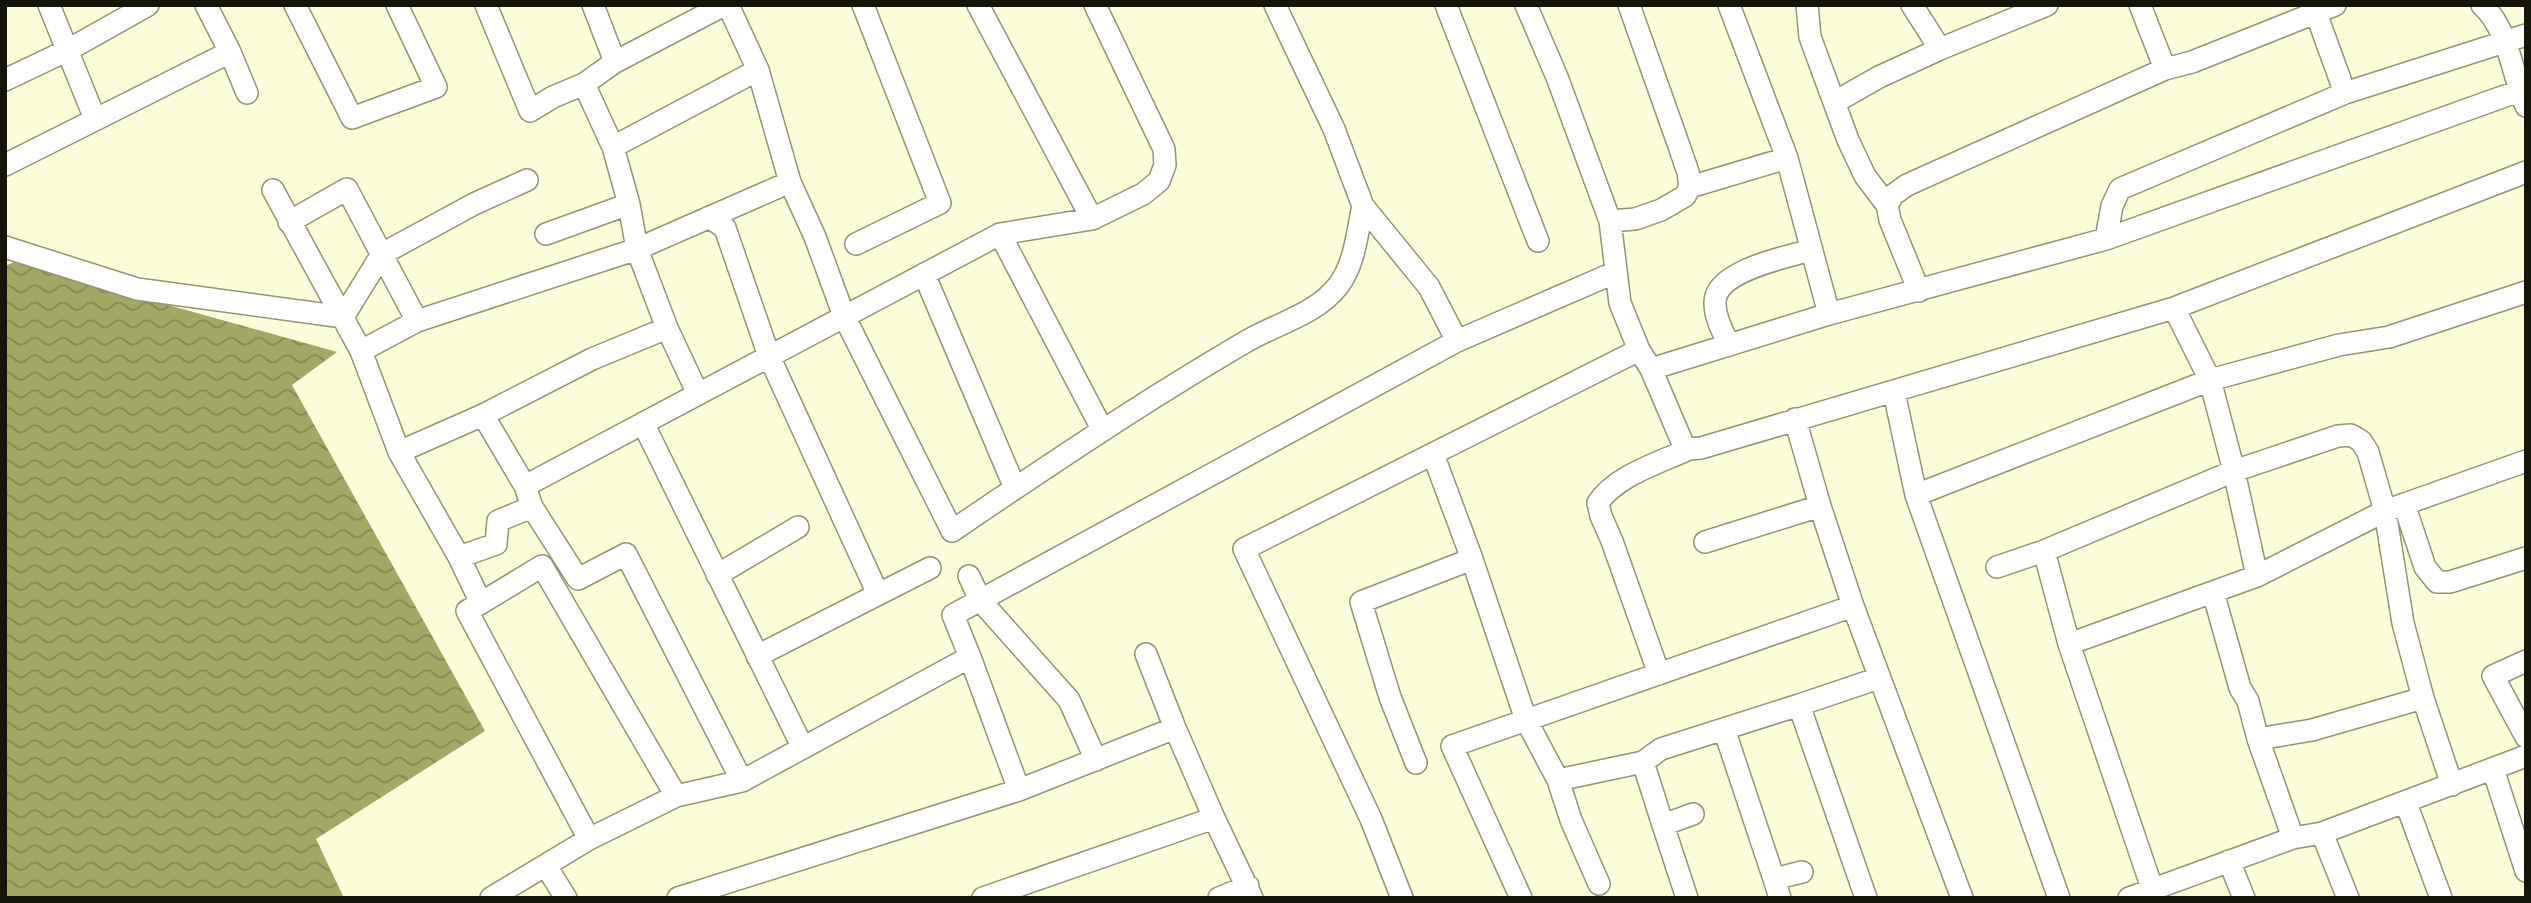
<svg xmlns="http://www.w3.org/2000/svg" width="2531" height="903" font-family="'PT Serif',serif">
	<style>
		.water { fill: url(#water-waves) }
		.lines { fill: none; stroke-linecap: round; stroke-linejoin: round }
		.minor-casing { stroke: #929473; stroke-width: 24 }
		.minor { stroke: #fff; stroke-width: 21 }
	</style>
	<defs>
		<pattern id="water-waves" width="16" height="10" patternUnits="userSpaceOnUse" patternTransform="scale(1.75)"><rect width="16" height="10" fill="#a4a866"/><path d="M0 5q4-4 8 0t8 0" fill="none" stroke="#848852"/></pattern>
	</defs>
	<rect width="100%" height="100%" fill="#fbfed9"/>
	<path class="water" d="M14 262 337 352 292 385 485 731 316 839 344 898H5V266Z"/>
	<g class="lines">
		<g class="minor-casing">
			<path id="minor" d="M49 5 95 119
				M206 5 230 52 247 93
				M295 5 352 118 436 87 397 5
				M486 5 530 111 553 97 584 84
				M593 5 615 62
				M728 5 758 70 790 182 815 237 844 316 952 531C1049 465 1146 400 1247 341 1278 323 1315 315 1338 286 1355 264 1357 233 1363 206
				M978 5 1092 219
				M1275 5 1334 129 1363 206 1429 287 1457 341
				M1446 5 1538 241
				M1526 5 1557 77 1610 221 1620 303 1639 350 1651 369 1683 444 1689 449 1701 448 2174 308 2526 172
				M1729 5 1787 158 1829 314
				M1807 5 1810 37 1848 140 1865 176 1887 205
				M1912 5 1940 49 2047 5
				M2140 5 2165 69
				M2482 5C2510 31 2511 73 2526 106
				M2316 13 2345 93
				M5 80 68 50 148 5
				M1835 102 1879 77 1940 49
				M613 147 758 70
				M5 165 230 52
				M1690 187 1787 158
				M273 190 361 351 399 452 459 557
				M629 204 637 249 667 328 698 394
				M709 217 725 228 769 356 878 594
				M1610 221 1635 219 1661 210 1685 196 1690 187 1688 172 1678 143 1629 5
				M289 222 347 189 417 321
				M546 234 629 204 613 147 584 84 615 62 724 5
				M1000 234 1102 429
				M2106 239 2112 206 2120 189 2345 93 2526 35
				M856 244 940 203 863 5
				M5 247 137 289 343 317 382 254 474 204 527 180
				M924 274 1015 488
				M1919 291 1890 220 1887 205 1893 195 1907 185 2165 69 2192 62 2335 5
				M2174 308 2210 380 2339 345 2389 337 2526 292
				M1729 345C1723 332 1715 318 1715 303 1714 271 1786 257 1811 250
				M361 351 417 321 637 249 790 182
				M1651 369 1829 314 2106 239 2519 91
				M1894 392 1916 495
				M483 415 592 359 667 328
				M1795 419 1820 506
				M643 423 803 748
				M399 452 483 415 525 486 1000 234 1092 219 1143 194 1159 181 1165 165 1164 149 1095 5
				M1433 454 1472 559 1526 720 1558 780 1571 820 1599 884
				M525 486 532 507 498 521 496 544 459 557 481 603 467 611 589 839
				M2404 504 2425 567 2437 582H2450L2526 558
				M532 507 578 579 626 554 742 781
				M1705 542 1820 506 1853 606 1962 898
				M2044 551 2069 644
				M1997 567 2044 551 2234 471 2338 436 2351 435 2361 441 2368 452 2385 511 2403 623 2423 698 2452 785
				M717 575 798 527
				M969 576 980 600 1069 700 1096 760
				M2213 592 2240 688 2248 701 2258 739 2293 838
				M481 603 542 566 676 796
				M1146 654 1175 728
				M757 656 930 568
				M970 657 1019 790
				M2526 661 2493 676 2526 737
				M1659 674 1612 541 1601 516 1598 503C1615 476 1661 462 1689 449
				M1724 729 1774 879
				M2258 739 2312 730 2423 698
				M1643 762 1663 825
				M1416 763 1390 697 1361 602 1472 559
				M2493 769 2526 871
				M1558 780 1643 762 1661 749 1799 705
				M2406 803 2441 898
				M2322 833 2348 898
				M2229 861 2244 898
				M546 866 566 898
				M2152 888 2069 644 2257 576 2385 511 2526 461
				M491 898 589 839 676 796 742 781 970 657 953 615 1457 341 1616 272
				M678 898 1019 790 1175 728 1214 818 1252 898
				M983 898 1214 818
				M1219 898 1248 886
				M1402 898 1371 819 1244 549 1639 350
				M1521 898 1452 746 1853 606
				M1687 898 1663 825 1693 814
				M1780 898 1774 879 1802 872
				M1866 898 1799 705 1879 678
				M2059 898 1916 495 2210 380 2234 471 2257 576
				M2129 898 2293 838 2322 833 2526 756"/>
		</g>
		<use href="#minor" class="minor"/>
	</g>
	<rect width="2531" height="903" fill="none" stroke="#151609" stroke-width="14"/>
</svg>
